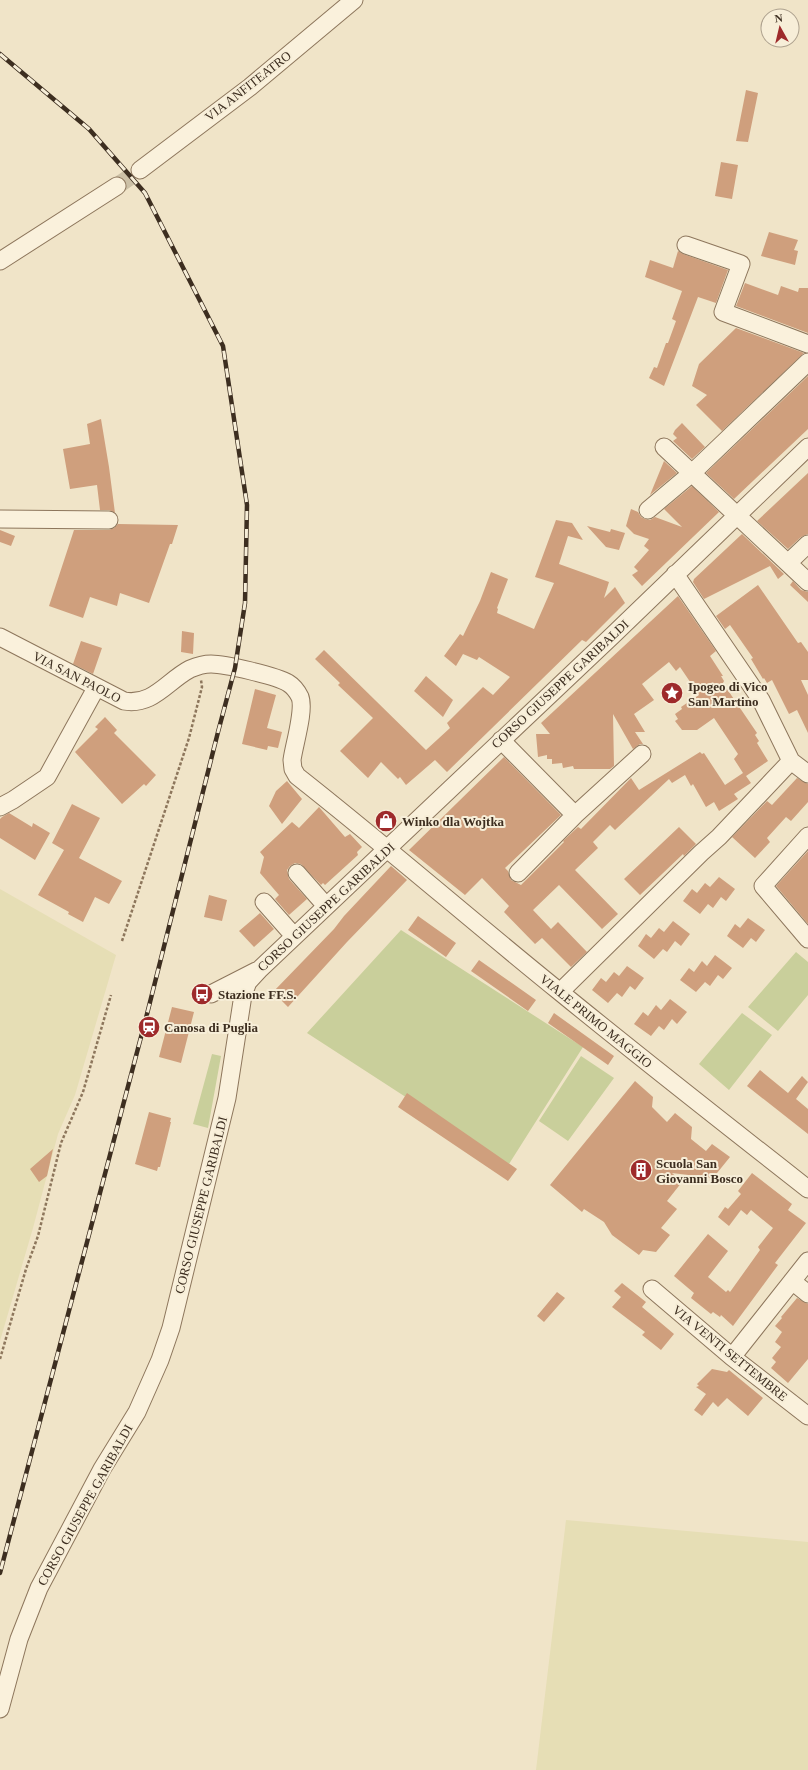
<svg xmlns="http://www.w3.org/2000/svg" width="808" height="1770" font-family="'Times New Roman',serif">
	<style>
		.farmland { fill: #e6deb5 }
		.green { fill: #c9cf9b }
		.building { fill: #cf9f7d }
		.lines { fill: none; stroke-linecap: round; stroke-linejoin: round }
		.minor-tunnel { stroke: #ccc0a6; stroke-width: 17; stroke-dasharray: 17 8; stroke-linecap: butt }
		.minor-casing { stroke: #8d765c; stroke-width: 19 }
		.path { stroke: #8d765c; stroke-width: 2.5; stroke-dasharray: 3 2; stroke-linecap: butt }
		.minor { stroke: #faf1dc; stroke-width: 17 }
		.rail-casing { stroke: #3d2e20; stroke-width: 4.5 }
		.rail { stroke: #f7eed8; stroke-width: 3; stroke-dasharray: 9; stroke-linecap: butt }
		.labels { text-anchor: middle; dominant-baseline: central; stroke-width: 4; stroke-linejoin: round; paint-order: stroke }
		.street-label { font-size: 13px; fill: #3d2e20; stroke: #f7eed8 }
		.poi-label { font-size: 13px; font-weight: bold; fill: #3d2e20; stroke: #f7eed8; text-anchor: start }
	</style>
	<rect width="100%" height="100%" fill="#f0e4c8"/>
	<path class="farmland" d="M0 889 116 955 75 1095 58 1134 33 1228 0 1341Z
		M566 1520 808 1542V1770H536Z"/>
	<path class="green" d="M401 930 583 1047 509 1164 307 1033Z
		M796 952 808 962V995L778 1031 748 1007Z
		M742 1013 772 1035 729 1090 699 1064Z
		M212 1054 221 1056 208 1128 193 1124Z
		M581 1056 614 1078 568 1141 539 1121Z"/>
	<path class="building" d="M746 90 758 93 748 142 736 141Z
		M721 162 738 165 732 199 715 196Z
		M769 232 798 240 794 250 798 251 795 265 761 256Z
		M678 251 683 254 728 270 716 303 698 297 664 386 649 378 654 367 657 368 666 343H668L676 321 672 319 682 291 645 277 650 260 673 268Z
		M745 283 778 295 781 286 798 292 799 288H808V333L736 306Z
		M736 328 804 353 722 431 696 405 707 395 692 386 699 364Z
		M808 376V429L734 499 706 473Z
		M101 419 109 467 115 513 109 510H100L97 485 70 489 63 449 90 444 87 424Z
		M682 423 705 447 692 459 673 441 677 438 673 434 675 430Z
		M664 461 677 473 650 495Z
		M808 473V534L801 537 788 549 757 521Z
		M692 486 719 512 642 586 632 575 638 571 634 567 649 550 644 546 649 539 634 534 626 526 631 509 638 512 641 517 645 519 650 520 655 517 682 527 664 509Z
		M556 520 572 523 583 540 568 536 559 564 609 582 604 598 615 587 625 603 586 642 582 640 447 772 435 760 406 785 400 777 398 779 381 762 368 778 340 751 373 718 338 685 340 683 315 659 324 650 426 750 450 728 447 723 483 687 493 695 510 677 479 657 477 660 463 654 456 666 444 656 460 634 463 636 480 601 491 572 508 579 497 608 498 609 497 613 534 629 554 583 535 577Z
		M118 524 178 525 172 544H170L149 603 120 593 117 606 90 597 83 618 49 606 74 530H109L114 528Z
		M587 526 610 532 611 529 625 533 619 550 606 547Z
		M0 530 15 536 11 546 0 542Z
		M742 534 784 574 778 579 770 566 704 599 693 582 694 579Z
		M793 581 801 590 808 592V602L790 585Z
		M758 585 798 643 801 642 808 652V680H801L808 695V733L797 710 789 714 772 680 767 683 764 678 763 679 751 659 753 658 730 625 725 629 716 616Z
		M678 596 716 651 710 656 723 676H721L724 681 723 683 757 733 755 735 759 741 757 743 768 761 746 776 751 783 734 794 738 799 719 811 714 802 706 807 693 784 691 786 685 775 672 783 669 779 615 830 610 825 593 842 598 848 575 870 618 914 602 929 559 885 533 910 551 929 558 922 587 952 571 967 542 938 535 944 504 912 509 906 482 878 465 895 409 850 504 757 561 815 505 868 508 871 511 880 521 885 564 842 563 841 578 827 581 829 631 778 639 790 700 752 702 754 704 753 725 785 743 773 734 759 738 754 714 718 697 730H682L675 721 678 719 675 714 682 709 681 707 699 695 680 667 676 671 669 662 642 684 654 700 634 714 645 732H635L643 744H640L633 749 613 714 614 766 610 769H574L573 766 563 768 562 763 552 764V759H547V755L538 757 536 734H550L541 723Z
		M182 631 194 633 193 654 181 652Z
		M81 641 102 648 93 674 73 664Z
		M426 676 453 700 443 717 414 691Z
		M255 689 276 695 267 728 282 732 278 748 268 746 267 750 242 744Z
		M105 717 117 730 114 733 156 775 146 786 144 784 122 804 75 752 98 729 95 727Z
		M797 778 808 784V802L791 821 786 817 767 838 770 842 755 858 732 837 767 801 772 805Z
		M287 781 302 799 282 824 269 806 276 791Z
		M72 804 100 818 79 858 122 881 109 904 95 897 83 922 68 914 69 912 38 895 64 850 52 843Z
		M319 807 345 837 350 834 362 847 357 852 358 855 325 885 323 883 321 885 301 864 295 863 290 866 287 870 289 879 307 899 289 915 275 899 279 895 260 873 264 857 260 852 292 822 299 828Z
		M9 813 32 827 33 823 50 833 35 860 0 838V819L2 817Z
		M679 827 696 844 684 856 683 854 640 895 624 879Z
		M808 851V924L776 886Z
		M391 866 407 880 347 942 288 1007 273 992 334 929 344 916Z
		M719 877 735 889 726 901 721 897 713 908 708 904 700 914 683 901 692 889 697 893 705 883 710 887Z
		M209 895 227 900 222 921 204 917Z
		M260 913 274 929 254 947 239 931Z
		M418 916 456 943 446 957 408 930Z
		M748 918 765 930 756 942 751 938 743 948 727 936 735 924 740 928Z
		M673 921 690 934 681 946 675 941 667 952 663 949 654 959 638 946 646 934 651 938 659 928 664 932Z
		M715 955 732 968 723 979 718 975 710 986 705 982 696 992 680 980 689 968 694 972 702 961 707 966Z
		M479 960 536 1000 528 1011 471 971Z
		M627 966 644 978 635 990 630 986 622 997 617 993 608 1003 592 990 601 978 606 982 614 972 619 976Z
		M670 999 687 1012 677 1024 672 1019 664 1030 659 1026 651 1036 634 1024 643 1012 648 1016 656 1005 661 1010Z
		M172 1007 194 1012 181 1063 159 1057Z
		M554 1013 614 1056 608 1065 548 1023Z
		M760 1070 788 1093 802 1076 808 1082 796 1099 808 1109V1134L747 1086Z
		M635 1081 653 1097 652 1107 667 1122 675 1113 692 1127 691 1139 706 1151 712 1144 730 1157 713 1178 672 1173 682 1182 667 1201 677 1209 661 1228 670 1235 656 1252 643 1250 639 1255 612 1235 604 1222 584 1209 582 1212 550 1185Z
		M407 1093 517 1169 508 1181 398 1107Z
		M149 1112 171 1118 170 1122H171L160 1167H158L157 1171 135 1164Z
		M53 1149 47 1176 39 1182 30 1169Z
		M752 1173 792 1204 788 1210 806 1223 775 1263 778 1265 733 1326 721 1315 720 1317 713 1312 711 1314 691 1298 694 1293 674 1276 708 1234 728 1251 708 1277 726 1292 728 1290 730 1292 760 1250 758 1247 773 1228 751 1210 747 1215 741 1210 729 1226 718 1217 725 1207 728 1209 741 1194 738 1191Z
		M622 1283 646 1302 642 1307 674 1334 661 1350 642 1335 645 1332 612 1307 621 1297 614 1291Z
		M557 1292 565 1298 544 1322 537 1316Z
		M797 1298 808 1304V1359L788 1383 771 1368 776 1362 772 1358 781 1347 775 1342 782 1332 775 1326 782 1318 781 1317Z
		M712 1369 727 1372 729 1370 763 1398 748 1416 727 1398 718 1407 713 1402 702 1416 694 1410 706 1394 696 1387 699 1386 697 1384Z"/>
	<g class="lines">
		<path class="minor-tunnel" d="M117 186 140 170"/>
		<g class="minor-casing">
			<path id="minor" d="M140 170 250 87 354 0
				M686 245 741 264 723 312 808 344
				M0 261 117 186
				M664 447 808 582
				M648 510 692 473 808 362
				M0 519 109 520
				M788 563 808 544
				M675 574 761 700 791 761 808 774
				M0 637 124 701C153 706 167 681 190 669 197 666 204 664 211 664 225 664 277 676 288 683 293 686 297 691 300 697 305 710 294 745 292 760L293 769 297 776C386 846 472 921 560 992 642 1059 725 1124 808 1189
				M501 740 575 815
				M0 807 13 800 47 777 96 688
				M808 836 763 886 808 939
				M297 873 326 906
				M518 873 575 815 642 754
				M264 902 294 936
				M560 992 701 853 719 837 791 761
				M211 994 256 971
				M792 1281 808 1294
				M652 1289 732 1357 808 1416
				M732 1357 808 1261
				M0 1709 19 1639 39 1588 102 1469 137 1412 160 1360 171 1328 227 1098 243 995 248 982 260 969 613 635 808 447"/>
		</g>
		<path class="path" d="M122 941 189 738 202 687 201 680
			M0 1359 26 1269 38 1236 61 1143 83 1092 111 995"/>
		<use href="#minor" class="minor"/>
		<g class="rail-casing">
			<path id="rail" d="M0 54 89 129 145 193 223 346 247 505 245 603 235 668 218 732 146 1018 0 1573"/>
		</g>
		<use href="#rail" class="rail"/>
	</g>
	<defs>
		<g id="sight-disc" transform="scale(1.15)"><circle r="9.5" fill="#9e2a2b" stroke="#f7eed8"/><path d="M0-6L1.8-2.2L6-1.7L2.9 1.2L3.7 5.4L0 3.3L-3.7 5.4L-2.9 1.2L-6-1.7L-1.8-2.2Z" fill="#fff"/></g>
		<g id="shop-disc" transform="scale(1.15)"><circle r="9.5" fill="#9e2a2b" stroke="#f7eed8"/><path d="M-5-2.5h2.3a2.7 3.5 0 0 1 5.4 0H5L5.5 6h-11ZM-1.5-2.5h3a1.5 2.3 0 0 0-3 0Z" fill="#fff"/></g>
		<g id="bus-disc" transform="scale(1.15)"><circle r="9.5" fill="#9e2a2b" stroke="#f7eed8"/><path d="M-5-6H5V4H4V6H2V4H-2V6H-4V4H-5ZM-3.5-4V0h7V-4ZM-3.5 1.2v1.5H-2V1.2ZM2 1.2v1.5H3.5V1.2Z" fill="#fff"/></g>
		<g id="station-disc" transform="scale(1.15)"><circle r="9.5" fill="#9e2a2b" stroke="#f7eed8"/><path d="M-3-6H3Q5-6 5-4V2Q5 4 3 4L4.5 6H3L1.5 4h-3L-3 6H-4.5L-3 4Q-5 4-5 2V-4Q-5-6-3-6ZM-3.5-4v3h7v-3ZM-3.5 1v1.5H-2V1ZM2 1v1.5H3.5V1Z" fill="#fff"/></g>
		<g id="building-disc" transform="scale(1.15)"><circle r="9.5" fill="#9e2a2b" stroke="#f7eed8"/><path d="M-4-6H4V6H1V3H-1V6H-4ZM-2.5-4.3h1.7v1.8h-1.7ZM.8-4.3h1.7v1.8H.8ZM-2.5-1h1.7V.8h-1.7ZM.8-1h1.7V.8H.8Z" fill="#fff"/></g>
	</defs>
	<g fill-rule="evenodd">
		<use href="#sight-disc" x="672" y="693"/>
		<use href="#shop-disc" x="386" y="821"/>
		<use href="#bus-disc" x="202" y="994"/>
		<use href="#station-disc" x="149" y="1027"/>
		<use href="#building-disc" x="641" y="1170"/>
	</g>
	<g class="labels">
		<g class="street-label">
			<text transform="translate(248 86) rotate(-38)">VIA ANFITEATRO</text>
			<text transform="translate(77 677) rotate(27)">VIA SAN PAOLO</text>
			<text transform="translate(560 684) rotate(-43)">CORSO GIUSEPPE GARIBALDI</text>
			<text transform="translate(326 907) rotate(-43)">CORSO GIUSEPPE GARIBALDI</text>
			<text transform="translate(596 1021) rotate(39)">VIALE PRIMO MAGGIO</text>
			<text transform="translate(201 1205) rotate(-76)">CORSO GIUSEPPE GARIBALDI</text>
			<text transform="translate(730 1353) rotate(39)">VIA VENTI SETTEMBRE</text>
			<text transform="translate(85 1505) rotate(-61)">CORSO GIUSEPPE GARIBALDI</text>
		</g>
		<g class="poi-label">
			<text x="688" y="686">Ipogeo di Vico<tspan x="688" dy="15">San Martino</tspan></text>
			<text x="402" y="821">Winko dla Wojtka</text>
			<text x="218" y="994">Stazione FF.S.</text>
			<text x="164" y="1027">Canosa di Puglia</text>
			<text x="656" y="1163">Scuola San<tspan x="656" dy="15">Giovanni Bosco</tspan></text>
		</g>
	</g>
	<g transform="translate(780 28) rotate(352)"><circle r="19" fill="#f7eed8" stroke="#ada18e"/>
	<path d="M0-3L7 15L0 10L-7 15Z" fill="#9e2a2b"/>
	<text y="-6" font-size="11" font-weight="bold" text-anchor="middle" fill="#3d2e20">N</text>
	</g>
</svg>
